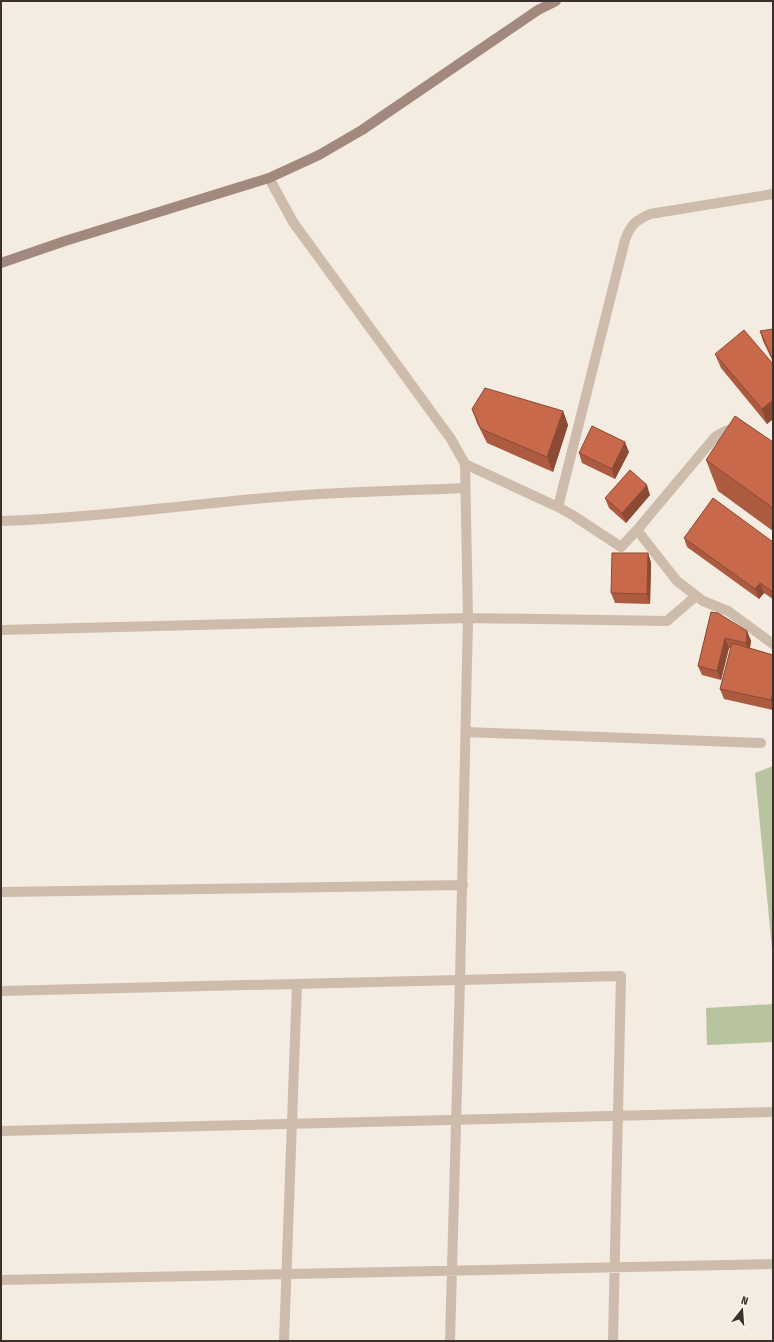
<svg xmlns="http://www.w3.org/2000/svg" width="774" height="1342" font-family="'Fira Sans Condensed',sans-serif">
	<style>
		.green { fill: #b8c4a0 }
		.lines { fill: none; stroke-linecap: round; stroke-linejoin: round }
		.street { stroke: #cdbbac; stroke-width: 10 }
		.secondary { stroke: #a18a7d; stroke-width: 10 }
		.wall { fill: #ac5a40 }
		.shaded-wall { fill: #8c4a34 }
		.building { fill: #c8694b; stroke: #8c4a34 }
	</style>
	<rect width="100%" height="100%" fill="#f4ebe1"/>
	<path class="green" d="M773 766V959L755 773Z
		M773 1004V1042L707 1045 706 1008Z"/>
	<g class="lines">
		<path class="street" d="M269 178 293 222 451 439 465 464 468 618 460 980 450 1341
			M465 464 558 507 574 516 621 547 637 530 715 437C723 432 729 428 738 429
			M558 507 625 240C631 224 635 221 650 214L773 194
			M1 521C86 518 169 507 254 499 324 492 395 491 465 488
			M637 530 677 581 703 601 728 611 773 644
			M1 630 468 618 667 621 696 596
			M466 732 761 743
			M1 892 463 885
			M1 991 621 976 613 1341
			M1 1131 773 1112
			M1 1280 773 1264
			M284 1341 297 984"/>
		<path class="secondary" d="M1 263 65 241 269 178 319 155 362 130 538 10 556 1"/>
	</g>
	<path class="wall" d="M773 329V362L763 341 760 331Z
		M715 354 773 364V419L767 424 721 368Z
		M472 409 563 411 568 425 553 472 487 443 477 423Z
		M773 442V531L718 491 706 460Z
		M629 452 615 479 582 463 579 453Z
		M650 495 626 523 609 508 605 498Z
		M684 538 773 542V599L764 593 759 599 687 547Z
		M648 553 651 563 650 604 615 603 611 593Z
		M711 612 747 631 751 641 750 648 773 655V710L724 699 720 689 731 649 729 648 721 680 702 675 698 666Z"/>
	<path class="shaded-wall" d="M773 400V419L767 424 762 409Z
		M563 411 568 425 553 472 547 457Z
		M625 442 629 452 615 479 612 469Z
		M647 485 650 495 626 523 622 513Z
		M648 553 651 563 650 604 647 594Z
		M760 583 764 593 759 599 755 589Z
		M747 631 751 641 749 653 746 643Z
		M725 638 729 648 721 680 717 671Z
		M773 693V705L771 700Z"/>
	<path class="building" d="M773 329V360L760 331Z
		M744 330 773 364V400L762 409 715 354Z
		M485 388 563 411 547 457 481 429 472 409Z
		M735 416 773 442V508L706 460Z
		M592 426 625 442 612 469 579 453Z
		M630 470 647 485 622 513 605 498Z
		M713 498 773 542V592L760 583 755 589 684 538Z
		M612 553H648L647 594 611 593Z
		M711 612 718 613 747 631 746 643 725 638 717 671 698 666Z
		M732 643 773 655V693L771 700 720 689Z"/>
	<rect width="774" height="1342" fill="none" stroke="#3b302b" stroke-width="4"/>
	<g transform="translate(742 1310) rotate(17)" stroke="#fbf5ee" stroke-width="3" paint-order="stroke">
	<path d="M0-3L7 15L0 10L-7 15Z" fill="#3b302b"/>
	<text y="-6" font-size="11" font-weight="bold" text-anchor="middle" fill="#3b302b">N</text>
	</g>
</svg>
